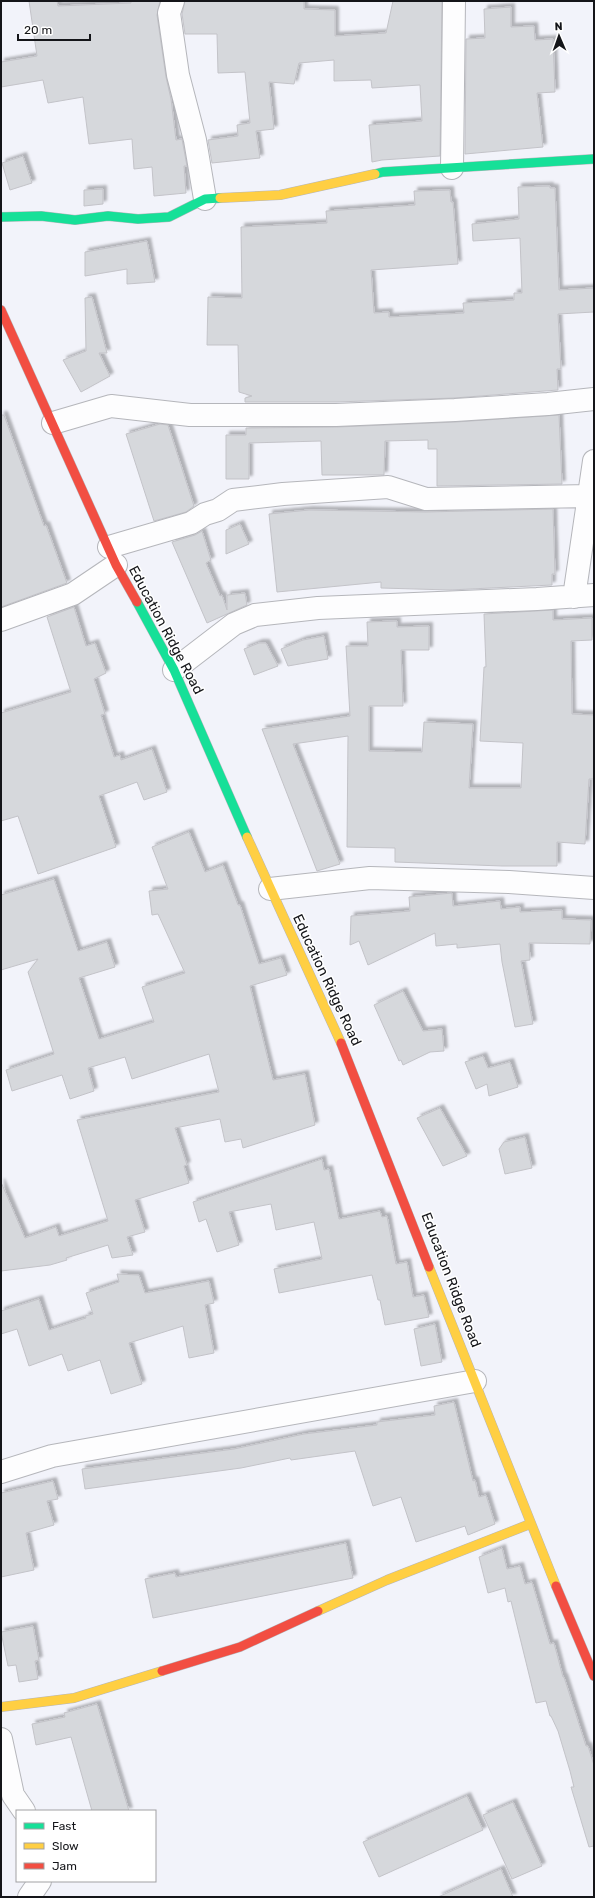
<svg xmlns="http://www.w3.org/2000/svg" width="595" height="1898" font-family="Rubik,sans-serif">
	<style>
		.building { fill: #d6d8dc; stroke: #c3c3c8; filter: url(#shadow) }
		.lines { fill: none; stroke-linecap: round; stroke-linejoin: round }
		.street-casing { stroke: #b5b6bb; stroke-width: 24 }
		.fast-casing { stroke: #b5b6bb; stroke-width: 10 }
		.slow-casing { stroke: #b5b6bb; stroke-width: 10 }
		.jam-casing { stroke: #b5b6bb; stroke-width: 10 }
		.street { stroke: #fdfdfe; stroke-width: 22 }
		.fast { stroke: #16e098; stroke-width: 9 }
		.slow { stroke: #ffcf43; stroke-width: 9 }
		.jam { stroke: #f24e42; stroke-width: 9 }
		.labels { text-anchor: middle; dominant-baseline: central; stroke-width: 3; stroke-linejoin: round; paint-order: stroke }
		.street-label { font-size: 14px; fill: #141519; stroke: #fff }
	</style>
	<defs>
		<filter id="shadow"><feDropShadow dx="3.5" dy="-3.5" stdDeviation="1" flood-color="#0004"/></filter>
	</defs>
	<rect width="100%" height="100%" fill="#f2f3fa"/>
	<path class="building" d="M29 1H57L58 6 131 3V1H160L157 15 166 77 171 99 176 140 182 139 187 166H184L186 193 154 196 152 167 134 169 132 139 89 144 83 97 48 103 43 80 1 87V62L37 56Z
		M185 1H304V9L335 10V36L386 33 393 1H442L440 156 382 160 372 162 369 125 422 121 420 85 372 88 371 80 334 81V60L299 63 294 84 269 82 274 129 256 131 260 158 212 163 208 140 238 136 237 125 250 123 245 72 218 73 217 34H185L182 14Z
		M511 7V27L534 26 535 40 553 39 555 92 537 93 543 147 465 154 466 39 485 38 484 9Z
		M23 156 32 183 10 190 2 163Z
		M550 186V188H555L559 290 594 288V312L558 314 561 369H557L558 390 454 398 336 402H245V398L252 396 239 392 238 345H207L208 297 242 298 241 227 327 223 326 211 415 205 414 191 450 190 451 202H453L458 264 371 270 374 313 389 312V317L464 313 463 303 514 300V293H522L520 238 473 241 472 224 519 219 518 187Z
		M103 189V204L84 206V190Z
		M147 241 155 282 127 284V269L85 276V252Z
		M92 297 107 353H99L110 376 81 392 63 360 86 351 85 298Z
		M1 415H4L44 526 46 525 67 583 1 607Z
		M559 415 562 484 437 486V449H428V440L385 441 384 475H322L321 441 249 443V479H226V435H246V428L337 427 456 422Z
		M160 424 168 425 194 506 186 512 154 521 126 434Z
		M553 509 555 574H552V585L450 590 381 588V582L277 592 269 514 309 510 426 512Z
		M240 524 249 544 226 554V530Z
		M202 531 211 560 206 563 220 596 222 595 227 610V595L245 593 247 605 207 623 172 542 195 535Z
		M74 607 86 646 95 643 106 673 94 679 105 714 101 715 114 757 120 755 121 760 152 749 167 792 144 800 137 782 99 796 116 847 38 874 18 816 1 821V713L71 692 47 617Z
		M553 610V620L592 618V640L571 641 572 714 594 715V779H589L585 844 557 842V866H502L395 862V848L347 847 348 736 293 744 340 864 317 871 262 729 350 716 346 646H368L367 622 397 621V627L429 626V650H401L403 706H369V751L422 752 424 722 473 724 469 788H521L523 743 480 741 484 667H486L484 614Z
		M324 636 328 659 288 666 281 649 303 640Z
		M259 643H266L278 666 254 675 244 649Z
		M189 832 205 872 223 865 238 905H240L259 964 281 958 287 975 250 986 273 1080 305 1074 315 1125 243 1148 241 1139 225 1142 220 1119 175 1128 187 1165 184 1166 189 1183 135 1200 145 1232 127 1237 133 1255 112 1258 108 1245 66 1258 67 1260 50 1265 1 1271V1182L25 1238 56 1227 59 1236 108 1221 77 1120 219 1092 209 1054 132 1079 125 1057 88 1068 94 1091 70 1099 62 1075 12 1091 6 1070 54 1054 28 972 38 959 1 970V895L54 879 78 951 107 942 115 967 79 978 99 1039 154 1022 142 987 185 973 158 914 152 915 149 891 168 889 152 847Z
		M452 893 453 906 500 901 501 909 520 907V912L562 910V919L591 920 590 944 529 943 530 960 521 961 533 1024 515 1027 502 962 500 944 457 948V944L436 946 435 933 368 965 359 941 350 945 351 916 410 911 409 897Z
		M403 991 423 1031 442 1029 444 1051 430 1052 403 1065 401 1060 399 1061 374 1005Z
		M483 1056 488 1068 510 1062 518 1087 489 1096 487 1084 476 1089 465 1062Z
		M440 1108 467 1156 443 1166 417 1118Z
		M525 1137 532 1168 505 1174 499 1149 504 1142Z
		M322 1159 324 1170 329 1169 339 1219 380 1211 382 1217 387 1216 396 1264 407 1262 413 1297 424 1295 429 1317 385 1325 380 1300H378L372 1275 279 1293 274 1269 322 1259 314 1222 276 1230 271 1204 229 1212 239 1245 217 1252 206 1219 199 1222 193 1202Z
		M117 1274 139 1275 145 1293 209 1281 214 1303 205 1305 214 1353 189 1358 183 1326 129 1343 142 1384 111 1394 100 1360 68 1371 62 1354 29 1366 17 1329 1 1334V1311L39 1299 49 1330 86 1318 85 1316 93 1314 86 1293 119 1282Z
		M435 1324 442 1362 421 1366 414 1329Z
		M454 1402 473 1481 475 1480 479 1497 486 1495 495 1524 468 1535 465 1526 416 1542 401 1497 373 1506 355 1451 291 1460 290 1458 241 1468 85 1489 82 1469 234 1449 304 1434 377 1425V1422L435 1415 434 1406Z
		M53 1481 58 1499 47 1501 54 1525 26 1533 34 1570 1 1577V1493Z
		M346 1543 353 1578 153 1618 145 1579 175 1573 176 1577Z
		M502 1548 507 1569 520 1566 525 1584 532 1582 550 1644 554 1643 563 1677H564L586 1746H588L594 1765V1846L589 1847 571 1787H574L570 1771 558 1731 551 1716H550L546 1701 536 1703 511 1601 508 1602 505 1588 488 1593 479 1557Z
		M33 1626 39 1660 35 1661 38 1679 19 1682 16 1665 8 1666 1 1632Z
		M97 1704 129 1811H92L71 1737 36 1745 32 1724 65 1717 64 1713Z
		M467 1796 483 1830 379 1877 363 1842Z
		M513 1802 542 1866 512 1879 483 1815Z
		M501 1869 513 1897H438Z"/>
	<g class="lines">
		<g class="street-casing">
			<path id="street" d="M173 1 169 13 178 75 195 140 205 199
				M452 168 454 1
				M53 423 111 406 190 415H336L455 410 548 404 594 399
				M109 547 191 523 205 514 218 510 233 500 283 494 388 487 426 499 589 496
				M574 597 594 461
				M1 620 73 594 116 565
				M174 670 234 624 255 615 318 608 537 599 594 595
				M270 889 370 878 509 882 594 888
				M1 1472 52 1456 475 1381
				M1 1739 13 1795 24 1811
				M29 1897 40 1881"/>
		</g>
		<g class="fast-casing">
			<path id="fast" d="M375 174 383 172 594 159
				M1 217 41 216 75 220 108 216 138 219 169 217 205 199 220 198
				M137 602 174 670 247 837"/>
		</g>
		<g class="slow-casing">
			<path id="slow" d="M220 198 280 195 375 174
				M247 837 341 1043
				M429 1267 556 1586
				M318 1611 387 1580 530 1524
				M1 1707 74 1698 162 1671"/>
		</g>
		<g class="jam-casing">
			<path id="jam" d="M1 310 116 565 137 602
				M341 1043 429 1267
				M556 1586 594 1676
				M162 1671 240 1647 318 1611"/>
		</g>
		<use href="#street" class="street"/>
		<use href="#fast" class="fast"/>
		<use href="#slow" class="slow"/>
		<use href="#jam" class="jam"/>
	</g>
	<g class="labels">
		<g class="street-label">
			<text transform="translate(166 630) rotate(62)">Education Ridge Road</text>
			<text transform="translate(327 980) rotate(65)">Education Ridge Road</text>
			<text transform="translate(451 1280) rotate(69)">Education Ridge Road</text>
		</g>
	</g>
	<rect width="595" height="1898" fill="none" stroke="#141519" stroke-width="4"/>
	<rect x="16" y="1810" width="140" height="72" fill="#ffffff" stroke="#a1a1a3"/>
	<rect x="24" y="1823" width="20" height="6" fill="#16e098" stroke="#a1a1a3"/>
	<text x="52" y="1830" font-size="12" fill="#141519">Fast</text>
	<rect x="24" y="1843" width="20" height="6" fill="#ffcf43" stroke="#a1a1a3"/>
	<text x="52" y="1850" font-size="12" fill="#141519">Slow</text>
	<rect x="24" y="1863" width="20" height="6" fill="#f24e42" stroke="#a1a1a3"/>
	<text x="52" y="1870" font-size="12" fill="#141519">Jam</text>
	<g transform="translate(559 36) rotate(358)" stroke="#ffffff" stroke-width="3" paint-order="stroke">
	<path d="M0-3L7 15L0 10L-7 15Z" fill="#141519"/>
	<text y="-6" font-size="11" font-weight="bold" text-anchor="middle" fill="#141519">N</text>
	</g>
	<path d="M18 34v6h72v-6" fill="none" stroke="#141519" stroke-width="2"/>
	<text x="24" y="34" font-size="12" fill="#141519" stroke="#ffffff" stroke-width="3" paint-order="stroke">20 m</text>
</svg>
